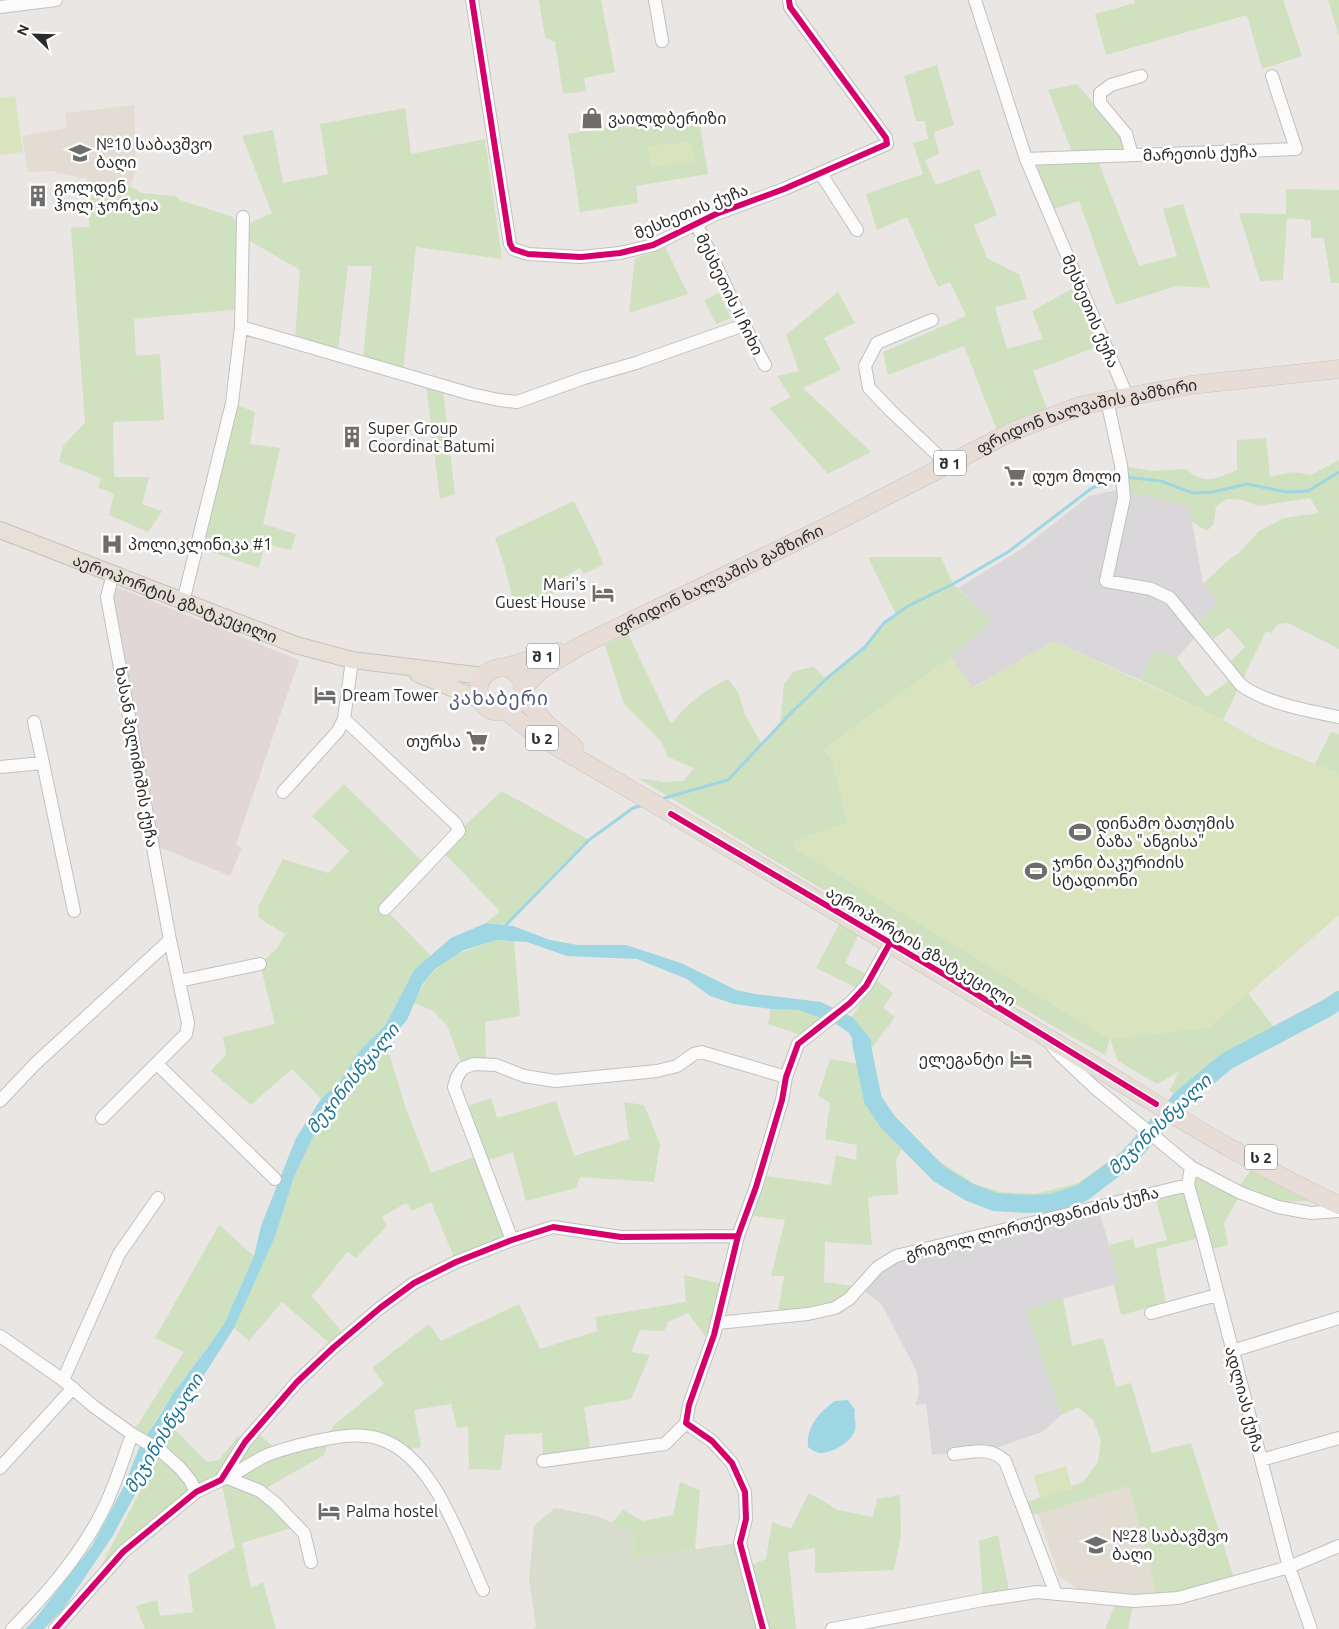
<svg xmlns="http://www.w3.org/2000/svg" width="1339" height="1629" font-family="Ubuntu,'Noto Sans Georgian',sans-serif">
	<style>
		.industrial { fill: #d9d7d9 }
		.education { fill: #e3dcd2 }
		.medical { fill: #e2d7d7 }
		.green { fill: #d0e1bf }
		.cemetery { fill: #d7dccc }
		.pitch { fill: #d9e4be }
		.water { fill: #9ed7e3 }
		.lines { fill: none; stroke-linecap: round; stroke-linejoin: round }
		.stream { stroke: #9ed7e3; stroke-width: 3 }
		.river { stroke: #9ed7e3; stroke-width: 18 }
		.minor-casing { stroke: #c2c1c1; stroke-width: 14 }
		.major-casing { stroke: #c5c4c2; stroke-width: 18 }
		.highway-casing { stroke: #c5c4c2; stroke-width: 19 }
		.minor { stroke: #fcfbfb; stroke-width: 12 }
		.major { stroke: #e6e0d6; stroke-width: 16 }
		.highway { stroke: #e7ddd6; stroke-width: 18 }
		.cycleway-casing { stroke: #fff; stroke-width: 9 }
		.cycleway { stroke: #d6006c; stroke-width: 6 }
		.labels { text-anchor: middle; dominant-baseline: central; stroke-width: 5; stroke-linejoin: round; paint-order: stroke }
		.shield { fill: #fff; stroke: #6b6b6b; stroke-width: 1 }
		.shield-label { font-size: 15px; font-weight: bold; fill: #2c2c2c }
		.poi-label { font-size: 16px; fill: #2c2c2c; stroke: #fff; text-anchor: start }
		.street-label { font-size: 16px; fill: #2c2c2c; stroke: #fff }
		.water-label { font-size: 18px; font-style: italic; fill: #1b7390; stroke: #fff }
		.quarter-label { font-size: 19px; letter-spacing: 1px; fill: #505b78; stroke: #fff }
	</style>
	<rect width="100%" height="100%" fill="#e9e6e3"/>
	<path class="industrial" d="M1118 490 1189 506 1203 584 1219 602 1194 625 1199 633 1177 658 1155 649 1140 680 1054 641 972 688 951 657 991 621 958 588 1023 548 1089 496Z
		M1098 1207 1120 1283 1026 1309 1061 1415 1042 1432 990 1450 932 1455 926 1404 915 1405 919 1394 917 1372 882 1305 860 1287 878 1267Z"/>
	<path class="education" d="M134 105 136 169 131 187 56 173V171L28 172 22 136 67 128 65 113Z
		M1129 1486 1157 1596 1083 1593 1059 1576 1038 1514Z"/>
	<path class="medical" d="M114 586 299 660 236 845 242 848 230 876 154 845 110 596Z"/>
	<path class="green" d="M539 0H601L615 72 584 78 586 91 563 94 555 42 545 37Z
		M1134 0H1283L1302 56 1262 69 1247 15 1106 55 1095 14 1135 3Z
		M1328 0H1339V37Z
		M937 65 954 125 934 132 939 154 925 160 936 185 979 169 997 215 974 225 987 258 1019 274 1027 299 995 307 1007 349 1043 339 1032 311 1075 287 1101 345 1033 371 1049 414 998 433 964 346 888 375 883 352 966 316 950 282 938 287 907 217 877 230 866 194 923 174 913 143 928 139 925 121H916L904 76Z
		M1077 84 1120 135 1124 149 1072 152 1048 90Z
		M405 108 411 154 485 139 502 259 416 247 403 371 363 359 372 266H348L338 351 295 339 300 270 243 237 241 309 134 319 136 356 160 354 164 420 113 422 114 477H149L142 504 162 511 148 532 109 515 114 494 98 487 101 478 59 462 63 446 85 423 71 228 89 227 87 179 131 187 141 193 175 196 180 200 233 217 239 226H243L272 213 242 136 273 130 283 183 328 174 320 124Z
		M698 113 708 174 636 186 638 203 580 212 568 134Z
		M1098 161 1139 266 1177 256 1163 209 1183 204 1210 288 1176 286 1116 305 1079 201 1053 209 1036 164Z
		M1286 189 1339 190V283H1331L1324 238H1311V220L1287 218 1283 280 1260 281 1239 213 1286 214Z
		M665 247 688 294 629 313 635 258 652 253Z
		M838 292 855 323 824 338 841 370 803 388 871 452 828 474 769 408 791 397 777 376 799 371 786 335Z
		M719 293 731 318 716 324 704 300Z
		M426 385 443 390 455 494 440 499Z
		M237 405 255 412 250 444 280 448 263 524 296 534 291 550 265 544 259 568 200 548Z
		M1266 438 1270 477 1293 472 1311 475 1339 460V649L1288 623 1278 624 1271 633 1266 631 1223 720 1140 680 1155 649 1177 658 1206 697 1234 677 1226 666 1245 647 1229 628 1213 639 1205 629 1199 633 1194 626 1219 602 1203 584 1225 563 1239 553 1259 531 1284 518 1319 513 1310 498 1258 506 1243 500 1227 499 1216 506 1214 523 1207 531 1192 522 1189 506 1127 492 1123 466 1152 471 1186 469C1205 486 1217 478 1237 470V440Z
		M574 501 598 550 603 565 584 574 580 568 552 584 554 594 516 612 504 564 495 538Z
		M868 557H941L953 584 991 621 951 657 824 749 833 762 848 823 793 841 796 849 1110 1039 1209 1027 1248 993 1279 1034 1227 1061 1182 1098 1169 1091 1179 1072 1157 1084 1118 1061 1110 1039 1105 1055 1058 1029 770 858 638 778 663 782 684 781 694 768 668 757 661 741 624 704 605 645 628 634 671 724C689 703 702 691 728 679L738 692 745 715 762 744 780 725 784 684 794 671 814 667 826 679 865 647 884 623 896 614Z
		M1331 732 1339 734V773L1315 764Z
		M344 784 427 866 385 909 431 956 414 970 386 1024 358 1053 341 1080 321 1099 292 1069 251 1105 211 1071 226 1054 223 1037 275 1024 260 964 278 947 285 934 259 918 258 907 283 859 328 873 349 851 312 816Z
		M502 791 589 840 506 925 486 923 500 911 442 851 464 826Z
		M840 923 859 934 845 963 871 976 893 993 883 1008 895 1017 871 1049V1039L852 1017 867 993 816 968Z
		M497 940 514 941 520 1016 485 1022 486 1065 463 1068 447 1025 433 1011 414 1003C433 961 455 953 497 940Z
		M771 1009 798 1010 835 1023 807 1037 768 1024Z
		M386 1044 406 1109 431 1173 479 1155 462 1108 491 1098 497 1118 556 1101 574 1156 629 1139 624 1102 644 1105 660 1144 654 1182 580 1177 576 1188 526 1201 513 1152 483 1162 512 1240 456 1262 431 1202 412 1211 406 1203 382 1217 387 1226 356 1258 347 1252 312 1296 346 1337 334 1347 282 1302 249 1341 234 1328 275 1237 294 1177 321 1120Z
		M830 1059 872 1066 873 1100 888 1122 906 1140 975 1184 1001 1192 1036 1194 1078 1183 1128 1148 1143 1141 1127 1159 1082 1193 1052 1203 1027 1204 995 1202 969 1192 939 1174 906 1141 896 1160 898 1194 868 1197 872 1245 825 1242 824 1282 860 1287 849 1299 777 1317 784 1276H771L785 1220 746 1215 759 1175 831 1185 836 1155 856 1160 857 1145 825 1139 830 1103 818 1096Z
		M1191 1167 1241 1193 1224 1223 1228 1245 1206 1250 1203 1237 1156 1249 1166 1303 1121 1315 1114 1285 1120 1283 1109 1245 1133 1239 1135 1248 1167 1240 1154 1193 1188 1185Z
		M1252 1168 1316 1199C1285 1206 1268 1198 1239 1187Z
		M219 1225 254 1256 225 1322 211 1343 172 1395 146 1435 135 1429 184 1352 155 1338Z
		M684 1275 726 1285 711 1344 688 1313 668 1322 664 1331 640 1330 631 1352 650 1355 631 1399 584 1407 591 1454 543 1461 542 1433 505 1435 501 1470 469 1469 468 1427 457 1428 451 1404 414 1410 421 1447 402 1451 382 1439H329L324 1455 261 1491 298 1526 242 1543 251 1588 263 1582 276 1629H145L136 1606 157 1600 160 1616 193 1612 188 1575 235 1547 221 1480 196 1492 87 1593 161 1451 171 1427C185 1437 194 1452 208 1462L219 1460 238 1436 245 1442 255 1430 279 1452 329 1439 333 1426 384 1384 372 1368 429 1324 441 1341 519 1304 540 1349 597 1331 596 1317 686 1302Z
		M1063 1298 1072 1346 1103 1338 1116 1387 1131 1383 1152 1453 1191 1443 1235 1581 1157 1596 1129 1486 1038 1514H1026L1022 1504 1083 1482 1098 1462 1101 1440 1093 1420 1078 1407 1061 1415 1026 1309Z
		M680 1482 700 1490 695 1549 633 1558 634 1533 612 1523 623 1510 643 1521 673 1515Z
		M809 1493 838 1510 873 1517 877 1499 900 1495 901 1535 894 1570 815 1573V1548L788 1552 796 1629H763L746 1567 766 1559 772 1522 791 1529Z
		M998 1535 1010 1596 983 1600 979 1541Z
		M1117 1600 1134 1601 1128 1629H1105Z"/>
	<path class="cemetery" d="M555 1508 597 1516 634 1533 633 1558 740 1543 763 1629H533L536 1626 529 1579 534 1526Z"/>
	<path class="pitch" d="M15 96 23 152 0 155V98Z
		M691 142 694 162 651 167 648 146Z
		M1054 641 1223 720 1258 740 1315 764 1339 773V915L1209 1027 1110 1039 796 849 792 841 848 823 833 762 824 749 951 657 973 688Z
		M1066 1466 1072 1489 1040 1498 1034 1476Z"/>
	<path class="water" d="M486 923 513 926 550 940 578 945H626L681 963 736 990 755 994 821 1002 852 1017 871 1039 872 1066 861 1064 859 1050 849 1033 835 1023 798 1010 771 1009 734 1004 710 996 687 979 637 959 567 956 527 942 497 940 464 950 435 969 422 985 407 1020 321 1120 294 1177 275 1237 234 1328 171 1427 154 1450 137 1491 112 1537 64 1608 44 1629H25L35 1619 92 1546 123 1488 142 1441 157 1420 172 1395 211 1343 225 1322 254 1256 261 1226 296 1138 321 1099 341 1080 358 1053 386 1024 414 970 451 938Z
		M848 1400 855 1410C853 1417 857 1423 855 1430 852 1442 831 1454 819 1453 815 1452 811 1449 808 1447 806 1427 819 1412 835 1401Z"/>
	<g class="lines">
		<path class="stream" d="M1125 477 1161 481 1193 493 1213 492 1247 484 1287 492 1308 491 1339 472
			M661 799 728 780 792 712 826 679 865 647 884 623 908 606 953 584 1008 552 1092 488 1119 479
			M503 928 589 840 633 808 643 805"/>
		<path class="river" d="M861 1042 873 1100 888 1122 939 1174 969 1192 995 1202 1027 1204 1052 1203 1082 1193 1127 1159 1182 1098 1227 1061 1329 1007 1339 1000"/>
		<g class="minor-casing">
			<path id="minor" d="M472 0 510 244 513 249 528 254 581 257 620 253 653 245 716 214 784 189 887 144 886 138 790 7 789 0
				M655 0 662 41
				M975 0 1026 159 1127 396
				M0 7 56 0
				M1132 155 1126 134 1100 103V93L1111 85 1141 76
				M1026 159 1296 149 1272 76
				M821 174 857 230
				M696 223 744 325 765 365
				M932 320 877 343 865 366 869 388 891 411 948 465
				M241 327 471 394 499 400 517 402 584 378 636 363 744 325
				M1107 400 1121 465 1124 498 1106 581 1151 589 1170 598 1241 685C1265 703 1309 711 1339 717
				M183 602 232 403 241 327 243 217
				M344 719 456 824 459 831 385 909
				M34 722 43 763
				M0 767 43 763 74 911
				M283 792 338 731 344 719 352 660
				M179 981 260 964
				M1050 1043 1058 1053 1094 1087 1191 1167 1241 1193 1278 1207 1311 1213 1339 1211
				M157 1064 275 1179
				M0 1101 35 1064 170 940
				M102 1118 186 1034 188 1023 170 940 107 597 113 574
				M1191 1167 1188 1185 1203 1237 1289 1567 1311 1629
				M512 1240 454 1087 457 1077 463 1068 474 1064 496 1065 524 1076 555 1081 657 1071 677 1066 694 1054 701 1052 786 1077
				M1151 1313 1217 1295
				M717 1323 808 1314 835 1308 849 1299 878 1267 896 1256 1188 1185
				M0 1336 63 1380 93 1406 132 1434 161 1451 180 1468 190 1480 196 1492
				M1232 1351 1339 1318
				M63 1380 119 1254 158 1198
				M954 1454C974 1452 989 1446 1005 1461L1056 1594
				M1261 1460 1339 1438
				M543 1461 665 1444 686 1423
				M0 1468 73 1388
				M228 1478 260 1491 275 1503 304 1533 311 1562
				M221 1480C237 1474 250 1463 265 1456 281 1449 299 1445 316 1441 336 1437 360 1432 380 1439 434 1456 461 1543 483 1590
				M12 1629C47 1594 81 1555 103 1510 115 1486 123 1460 132 1434
				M55 1629 123 1552 196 1492 221 1480 245 1442 297 1382 334 1347 380 1308 414 1283 456 1262 512 1240 553 1227 621 1237 738 1236
				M763 1629 740 1543 746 1519 745 1492 732 1463 712 1441 686 1423 689 1405 714 1335 738 1236 756 1187 782 1100 786 1077 798 1044 850 1003 866 986 890 943
				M832 1629 983 1600 1037 1592 1134 1601 1178 1598 1289 1567 1339 1546"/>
		</g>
		<g class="major-casing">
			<g id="major">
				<path id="s1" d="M0 530 296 645 352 660 483 676"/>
				<path d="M418 674 481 700"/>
			</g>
		</g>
		<g class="highway-casing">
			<g id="highway">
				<path d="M506 667C553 689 493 736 480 696 474 678 490 667 506 667L558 652"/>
				<path id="s2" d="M523 688 542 669 580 646 834 523 1015 430 1083 405 1191 385 1339 369"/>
				<path d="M522 697 548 725 574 747"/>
				<path d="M506 711 537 735 566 752C727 845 886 942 1046 1037 1143 1094 1236 1158 1339 1205"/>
			</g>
		</g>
		<use href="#minor" class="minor"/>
		<use href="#major" class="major"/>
		<use href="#highway" class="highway"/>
		<g class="cycleway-casing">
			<path id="cycleway" d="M472 0 510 244 513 249 528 254 581 257 620 253 653 245 716 214 784 189 887 144 886 138 790 7 789 0
				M671 814 945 975 1156 1104
				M55 1629 123 1552 196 1492 221 1480 245 1442 297 1382 334 1347 380 1308 414 1283 456 1262 512 1240 553 1227 621 1237 738 1236
				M763 1629 740 1543 746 1519 745 1492 732 1463 712 1441 686 1423 689 1405 714 1335 738 1236 756 1187 782 1100 786 1077 798 1044 850 1003 866 986 890 943"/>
		</g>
		<use href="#cycleway" class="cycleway"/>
	</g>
	<defs>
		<g id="shop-bare" transform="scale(1.725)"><path d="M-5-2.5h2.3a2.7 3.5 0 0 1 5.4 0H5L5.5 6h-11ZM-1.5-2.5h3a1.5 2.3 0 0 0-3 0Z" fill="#6e6d6c" stroke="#fff" stroke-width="2.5" paint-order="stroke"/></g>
		<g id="school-bare" transform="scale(1.725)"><path d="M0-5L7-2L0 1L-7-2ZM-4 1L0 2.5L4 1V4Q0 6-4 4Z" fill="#6e6d6c" stroke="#fff" stroke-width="2.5" paint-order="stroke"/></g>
		<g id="building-bare" transform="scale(1.725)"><path d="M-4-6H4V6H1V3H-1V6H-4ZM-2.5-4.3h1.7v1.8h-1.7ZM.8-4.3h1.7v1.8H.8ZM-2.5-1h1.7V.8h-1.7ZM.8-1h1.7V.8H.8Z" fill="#6e6d6c" stroke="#fff" stroke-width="2.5" paint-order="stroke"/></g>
		<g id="supermarket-bare" transform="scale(1.725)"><path d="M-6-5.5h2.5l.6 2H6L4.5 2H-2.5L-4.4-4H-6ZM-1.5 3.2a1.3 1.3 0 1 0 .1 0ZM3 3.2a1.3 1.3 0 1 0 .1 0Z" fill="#6e6d6c" stroke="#fff" stroke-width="2.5" paint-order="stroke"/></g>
		<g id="hospital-bare" transform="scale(1.725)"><path d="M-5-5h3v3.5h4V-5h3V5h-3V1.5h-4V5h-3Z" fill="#6e6d6c" stroke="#fff" stroke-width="2.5" paint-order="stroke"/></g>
		<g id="hotel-bare" transform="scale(1.725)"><path d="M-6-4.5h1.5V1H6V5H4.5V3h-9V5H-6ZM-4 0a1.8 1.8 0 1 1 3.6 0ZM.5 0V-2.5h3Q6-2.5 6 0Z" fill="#6e6d6c" stroke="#fff" stroke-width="2.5" paint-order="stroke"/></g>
		<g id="stadium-bare" transform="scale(1.725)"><path d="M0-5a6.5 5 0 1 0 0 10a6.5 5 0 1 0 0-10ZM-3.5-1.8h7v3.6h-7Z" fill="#6e6d6c" stroke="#fff" stroke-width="2.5" paint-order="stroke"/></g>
	</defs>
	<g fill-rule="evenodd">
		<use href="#shop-bare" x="592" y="118"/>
		<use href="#school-bare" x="80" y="153"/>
		<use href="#building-bare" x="38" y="196"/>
		<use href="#building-bare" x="352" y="437"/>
		<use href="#supermarket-bare" x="1015" y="476"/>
		<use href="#hospital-bare" x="112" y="544"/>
		<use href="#hotel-bare" x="603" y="593"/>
		<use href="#hotel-bare" x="325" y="695"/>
		<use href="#supermarket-bare" x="477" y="741"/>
		<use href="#stadium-bare" x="1080" y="832"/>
		<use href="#stadium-bare" x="1036" y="871"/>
		<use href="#hotel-bare" x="1021" y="1059"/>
		<use href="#hotel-bare" x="329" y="1511"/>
		<use href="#school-bare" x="1096" y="1545"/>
	</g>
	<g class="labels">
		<g class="shield">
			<rect x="934" y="450.5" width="32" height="25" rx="4"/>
			<rect x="527" y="643.5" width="32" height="25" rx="4"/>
			<rect x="526" y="725.5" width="32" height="25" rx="4"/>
			<rect x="1245" y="1144.5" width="32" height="25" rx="4"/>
		</g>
		<g class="shield-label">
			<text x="950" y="463">შ 1</text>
			<text x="543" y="656">შ 1</text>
			<text x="542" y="738">ს 2</text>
			<text x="1261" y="1157">ს 2</text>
		</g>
		<g class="poi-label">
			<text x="608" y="118">ვაილდბერიზი</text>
			<text x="96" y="144">№10 საბავშვო<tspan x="96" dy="18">ბაღი</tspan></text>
			<text x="54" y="187">გოლდენ<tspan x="54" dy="18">ჰოლ ჯორჯია</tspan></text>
			<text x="368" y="428">Super Group<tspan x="368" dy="18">Coordinat Batumi</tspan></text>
			<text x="1032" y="476">დუო მოლი</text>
			<text x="128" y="544">პოლიკლინიკა #1</text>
			<text x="586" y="584" text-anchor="end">Mari's<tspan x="586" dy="18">Guest House</tspan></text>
			<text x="342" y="695">Dream Tower</text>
			<text x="461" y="741" text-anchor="end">თურსა</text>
			<text x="1096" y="823">დინამო ბათუმის<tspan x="1096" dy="18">ბაზა "ანგისა"</tspan></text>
			<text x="1052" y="862">ჯონი ბაკურიძის<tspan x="1052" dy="18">სტადიონი</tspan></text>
			<text x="1004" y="1059" text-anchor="end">ელეგანტი</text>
			<text x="346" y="1511">Palma hostel</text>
			<text x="1112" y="1536">№28 საბავშვო<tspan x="1112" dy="18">ბაღი</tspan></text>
		</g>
		<g class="street-label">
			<text transform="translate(1200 153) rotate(-2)">მარეთის ქუჩა</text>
			<text transform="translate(691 211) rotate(-22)">მესხეთის ქუჩა</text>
			<text transform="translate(730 294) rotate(64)">მესხეთის II ჩიხი</text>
			<text transform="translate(1091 311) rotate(67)">მესხეთის ქუჩა</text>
			<text stroke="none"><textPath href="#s2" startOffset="630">ფრიდონ ხალვაშის გამზირი</textPath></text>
			<text stroke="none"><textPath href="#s2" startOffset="225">ფრიდონ ხალვაშის გამზირი</textPath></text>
			<text stroke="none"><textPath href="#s1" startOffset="188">აეროპორტის გზატკეცილი</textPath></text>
			<text transform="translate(137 757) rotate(80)">ხასან ჰელიმიშის ქუჩა</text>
			<text transform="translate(921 946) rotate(31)">აეროპორტის გზატკეცილი</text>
			<text transform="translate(1032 1223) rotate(-14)">გრიგოლ ლორთქიფანიძის ქუჩა</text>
			<text transform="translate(1245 1399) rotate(75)">ადლიას ქუჩა</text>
		</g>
		<g class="water-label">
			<text transform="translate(352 1078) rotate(-51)">მეჯინისწყალი</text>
			<text transform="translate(1159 1124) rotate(-44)">მეჯინისწყალი</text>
			<text transform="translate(163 1433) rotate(-59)">მეჯინისწყალი</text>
		</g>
		<g class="quarter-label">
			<text x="499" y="698">კახაბერი</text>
		</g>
	</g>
	<g transform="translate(35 35) rotate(293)" stroke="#ffffff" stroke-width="4" paint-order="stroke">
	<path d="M0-4L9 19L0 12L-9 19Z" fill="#2c2c2c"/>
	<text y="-8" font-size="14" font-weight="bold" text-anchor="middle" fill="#2c2c2c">N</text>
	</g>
</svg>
